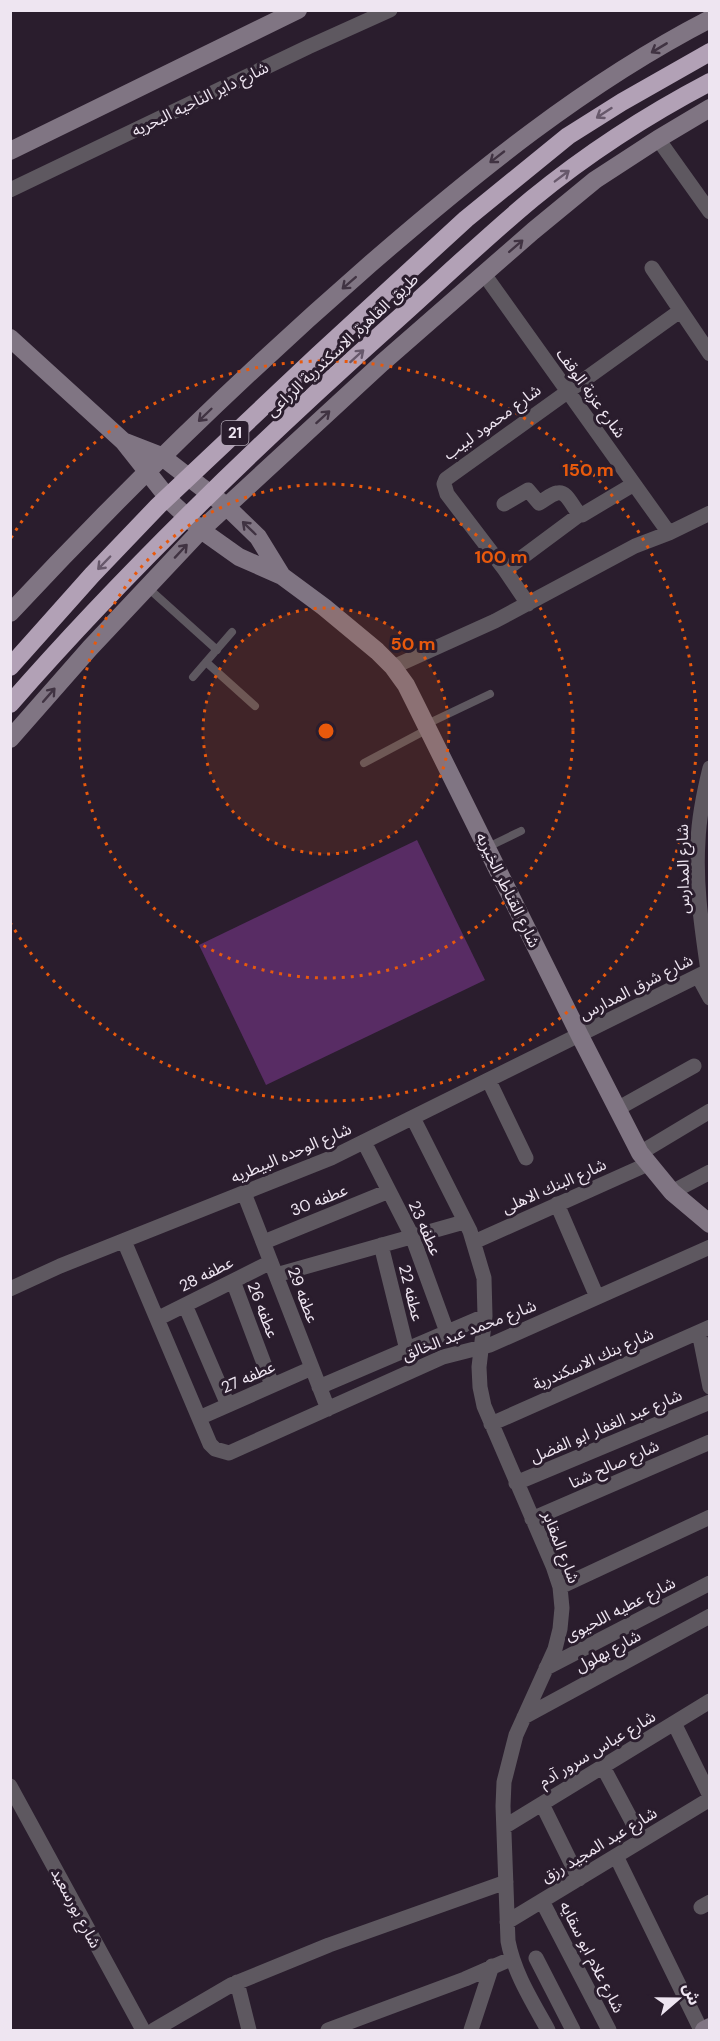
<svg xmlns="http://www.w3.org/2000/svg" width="720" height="2041" font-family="'DM Sans','Noto Sans Arabic',sans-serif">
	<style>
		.garden { fill: #582c64 }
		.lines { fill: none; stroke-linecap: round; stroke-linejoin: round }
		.lane { stroke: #5e5860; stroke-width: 8 }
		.street { stroke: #5e5860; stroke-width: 15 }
		.secondary { stroke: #807583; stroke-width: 18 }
		.highway { stroke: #b2a1b6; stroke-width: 18 }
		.oneway { stroke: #403342 }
		.oneway2 { stroke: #67586b }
		.ring { fill: none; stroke: #e8590c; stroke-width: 3; stroke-dasharray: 3 6 }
		.labels { text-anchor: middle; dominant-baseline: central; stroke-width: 6; stroke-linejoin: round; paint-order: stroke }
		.shield { fill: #2a1d2d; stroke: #b3a9b6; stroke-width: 1.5 }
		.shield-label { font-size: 15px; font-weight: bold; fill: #eee5f1 }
		.street-label { font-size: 16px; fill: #eee5f1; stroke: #2a1d2d }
		.centre { fill: #e8590c; stroke: #2a1d2d; stroke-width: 3 }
		.ring-label { font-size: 18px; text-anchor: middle; font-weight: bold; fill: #e8590c; stroke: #2a1d2d; stroke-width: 6; stroke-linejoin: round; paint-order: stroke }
	</style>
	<rect width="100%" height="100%" fill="#2a1d2d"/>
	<path class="garden" d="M417 840 485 980 266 1085 199 945Z"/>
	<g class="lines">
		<path class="lane" d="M147 587 217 650
			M206 662 255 706
			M193 677 232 632
			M427 724 490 694
			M364 763 428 729
			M488 847 521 831"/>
		<path class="street" d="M658 139 710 212
			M10 190 308 47 390 10
			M652 268 710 354
			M484 274 669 533
			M504 504 528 490 539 503C545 500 551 494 557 493 569 490 573 512 582 515L634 484
			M505 570 579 515
			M528 604 505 570 447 494 444 484 446 479 680 311
			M393 667 495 621 635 546 669 533 710 513
			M708 971C702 928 695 885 698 841 699 816 704 792 710 768
			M698 976 710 998
			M489 1081 526 1158
			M617 1109 694 1066
			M413 1118 470 1231 484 1278 485 1316 479 1367 480 1387 484 1406 553 1566 560 1587 562 1608 560 1629 555 1649 516 1735 504 1782 503 1806 508 1941C514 1973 532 2001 548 2030
			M364 1142 412 1236 447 1332
			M640 1153 710 1111
			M672 1192 710 1172
			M244 1193 328 1409
			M557 1204 597 1297
			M124 1241 210 1444 215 1449 229 1453 443 1357 490 1345 710 1247
			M264 1242 389 1191
			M474 1242 648 1164
			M381 1245 407 1350
			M276 1275 464 1222
			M233 1281 272 1385
			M10 1289 60 1266 331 1158 710 970
			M185 1305 228 1405
			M157 1319 271 1262
			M699 1332 710 1387
			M319 1387 485 1316
			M199 1418 312 1368
			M491 1424 710 1327
			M516 1483 710 1402
			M532 1519 710 1442
			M560 1587 710 1517
			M546 1668 710 1583
			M524 1717 710 1616
			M674 1723 710 1796
			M603 1767 642 1840
			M10 1786 143 2030
			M542 1804 579 1879
			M504 1827 710 1701
			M616 1856 701 2030
			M542 1901 609 2030
			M701 1907 710 1902
			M507 1922 710 1799
			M536 1958 573 2030
			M237 1982 249 2030
			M154 2030 231 1985 329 1945 506 1882
			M328 2030 465 1979 511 1959
			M471 2030 492 1966"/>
		<path class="secondary" d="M10 151 298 10
			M10 338 123 441 172 503 201 530 239 557 282 576 324 607 377 651 393 667 406 685 416 705 580 1036 640 1153 672 1192 710 1224
			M125 442 161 456 226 506 258 537 282 576
			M10 613C124 491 243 375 369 265 475 173 584 84 710 19
			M10 739 90 648 201 530 382 363 533 231 595 180 658 139 710 108
			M704 2030 710 2027"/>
		<path class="highway" d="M10 667 92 575 158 506 318 355 466 219 568 136 622 102 710 52
			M10 704C128 569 258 444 391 325 438 283 484 239 532 199 587 154 647 115 710 82"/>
	</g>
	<defs><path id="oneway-shaft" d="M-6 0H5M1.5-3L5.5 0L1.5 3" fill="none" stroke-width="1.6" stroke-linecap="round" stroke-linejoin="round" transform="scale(1.5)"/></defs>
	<g class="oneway">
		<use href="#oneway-shaft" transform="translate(659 48) rotate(149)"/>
		<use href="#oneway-shaft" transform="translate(497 157) rotate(142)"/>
		<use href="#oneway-shaft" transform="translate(516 246) rotate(-41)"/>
		<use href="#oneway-shaft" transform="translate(349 283) rotate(139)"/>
		<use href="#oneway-shaft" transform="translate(205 415) rotate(136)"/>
		<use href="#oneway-shaft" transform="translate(323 417) rotate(-42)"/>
		<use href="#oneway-shaft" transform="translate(249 528) rotate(-136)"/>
		<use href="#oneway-shaft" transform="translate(181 551) rotate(-47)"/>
		<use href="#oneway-shaft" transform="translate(49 695) rotate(-49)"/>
	</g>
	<g class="oneway2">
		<use href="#oneway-shaft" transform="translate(604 113) rotate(147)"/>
		<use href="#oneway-shaft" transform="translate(562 176) rotate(-37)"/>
		<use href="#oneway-shaft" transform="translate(357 356) rotate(-42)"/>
		<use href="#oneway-shaft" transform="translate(104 563) rotate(134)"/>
	</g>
	<circle cx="326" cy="731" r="123" fill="#e8590c" fill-opacity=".12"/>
	<g class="ring">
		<circle cx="326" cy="731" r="123"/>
		<circle cx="326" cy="731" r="247"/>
		<path d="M11 538A370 370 0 1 1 11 924"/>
	</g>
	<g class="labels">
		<rect class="shield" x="221.5" y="421" width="27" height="24" rx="4.5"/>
		<g class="shield-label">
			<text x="235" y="433">21</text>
		</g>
		<g class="street-label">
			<text transform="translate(200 99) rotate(-26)">شارع داير الناحيه البحريه</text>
			<text transform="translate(342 345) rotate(-43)">طريق القاهرة, الاسكندرية الزراعى</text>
			<text transform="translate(591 393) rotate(54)">شارع عزبة الوقف</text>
			<text transform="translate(492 422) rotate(-36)">شارع محمود لبيب</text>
			<text transform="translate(683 869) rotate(-91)">شارع المدارس</text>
			<text transform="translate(508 890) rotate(64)">شارع القناطر الخيريه</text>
			<text transform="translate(636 987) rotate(-27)">شارع شرق المدارس</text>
			<text transform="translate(291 1153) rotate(-23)">شارع الوحده البيطريه</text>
			<text transform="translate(554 1186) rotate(-24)">شارع البنك الاهلى</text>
			<text transform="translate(319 1200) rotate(-22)">عطفه 30</text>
			<text transform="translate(425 1228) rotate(66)">عطفه 23</text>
			<text transform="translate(206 1274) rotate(-27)">عطفه 28</text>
			<text transform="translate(411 1293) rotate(76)">عطفه 22</text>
			<text transform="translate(303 1295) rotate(69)">عطفه 29</text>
			<text transform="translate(263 1310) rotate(69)">عطفه 26</text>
			<text transform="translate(469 1330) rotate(-21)">شارع محمد عبد الخالق</text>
			<text transform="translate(593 1359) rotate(-24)">شارع بنك الاسكندرية</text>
			<text transform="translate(248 1377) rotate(-24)">عطفه 27</text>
			<text transform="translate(606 1426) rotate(-23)">شارع عبد الغفار ابو الفضل</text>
			<text transform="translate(614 1464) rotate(-24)">شارع صالح شتا</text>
			<text transform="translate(561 1547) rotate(69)">شارع المقابر</text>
			<text transform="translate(620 1609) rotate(-27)">شارع عطيه اللحيوى</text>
			<text transform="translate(608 1651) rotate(-28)">شارع بهلول</text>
			<text transform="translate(597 1749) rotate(-31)">شارع عباس سرور آدم</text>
			<text transform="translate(599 1845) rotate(-31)">شارع عبد المجيد رزق</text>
			<text transform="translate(76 1908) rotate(62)">شارع بورسعيد</text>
			<text transform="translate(592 1957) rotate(63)">شارع علام ابو سقايه</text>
		</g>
	</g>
	<circle cx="326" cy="731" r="9" class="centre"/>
	<g class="ring-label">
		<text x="588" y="476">150 m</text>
		<text x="501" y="563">100 m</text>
		<text x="413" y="650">50 m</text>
	</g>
	<rect width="720" height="2041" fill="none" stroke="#eee5f1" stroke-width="24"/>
	<g transform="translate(678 1999) rotate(70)" stroke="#2a1d2d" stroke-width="4.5" paint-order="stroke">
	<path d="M0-4.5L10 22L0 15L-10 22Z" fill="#eee5f1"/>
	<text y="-9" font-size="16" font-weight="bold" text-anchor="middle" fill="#eee5f1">ش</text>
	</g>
</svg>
